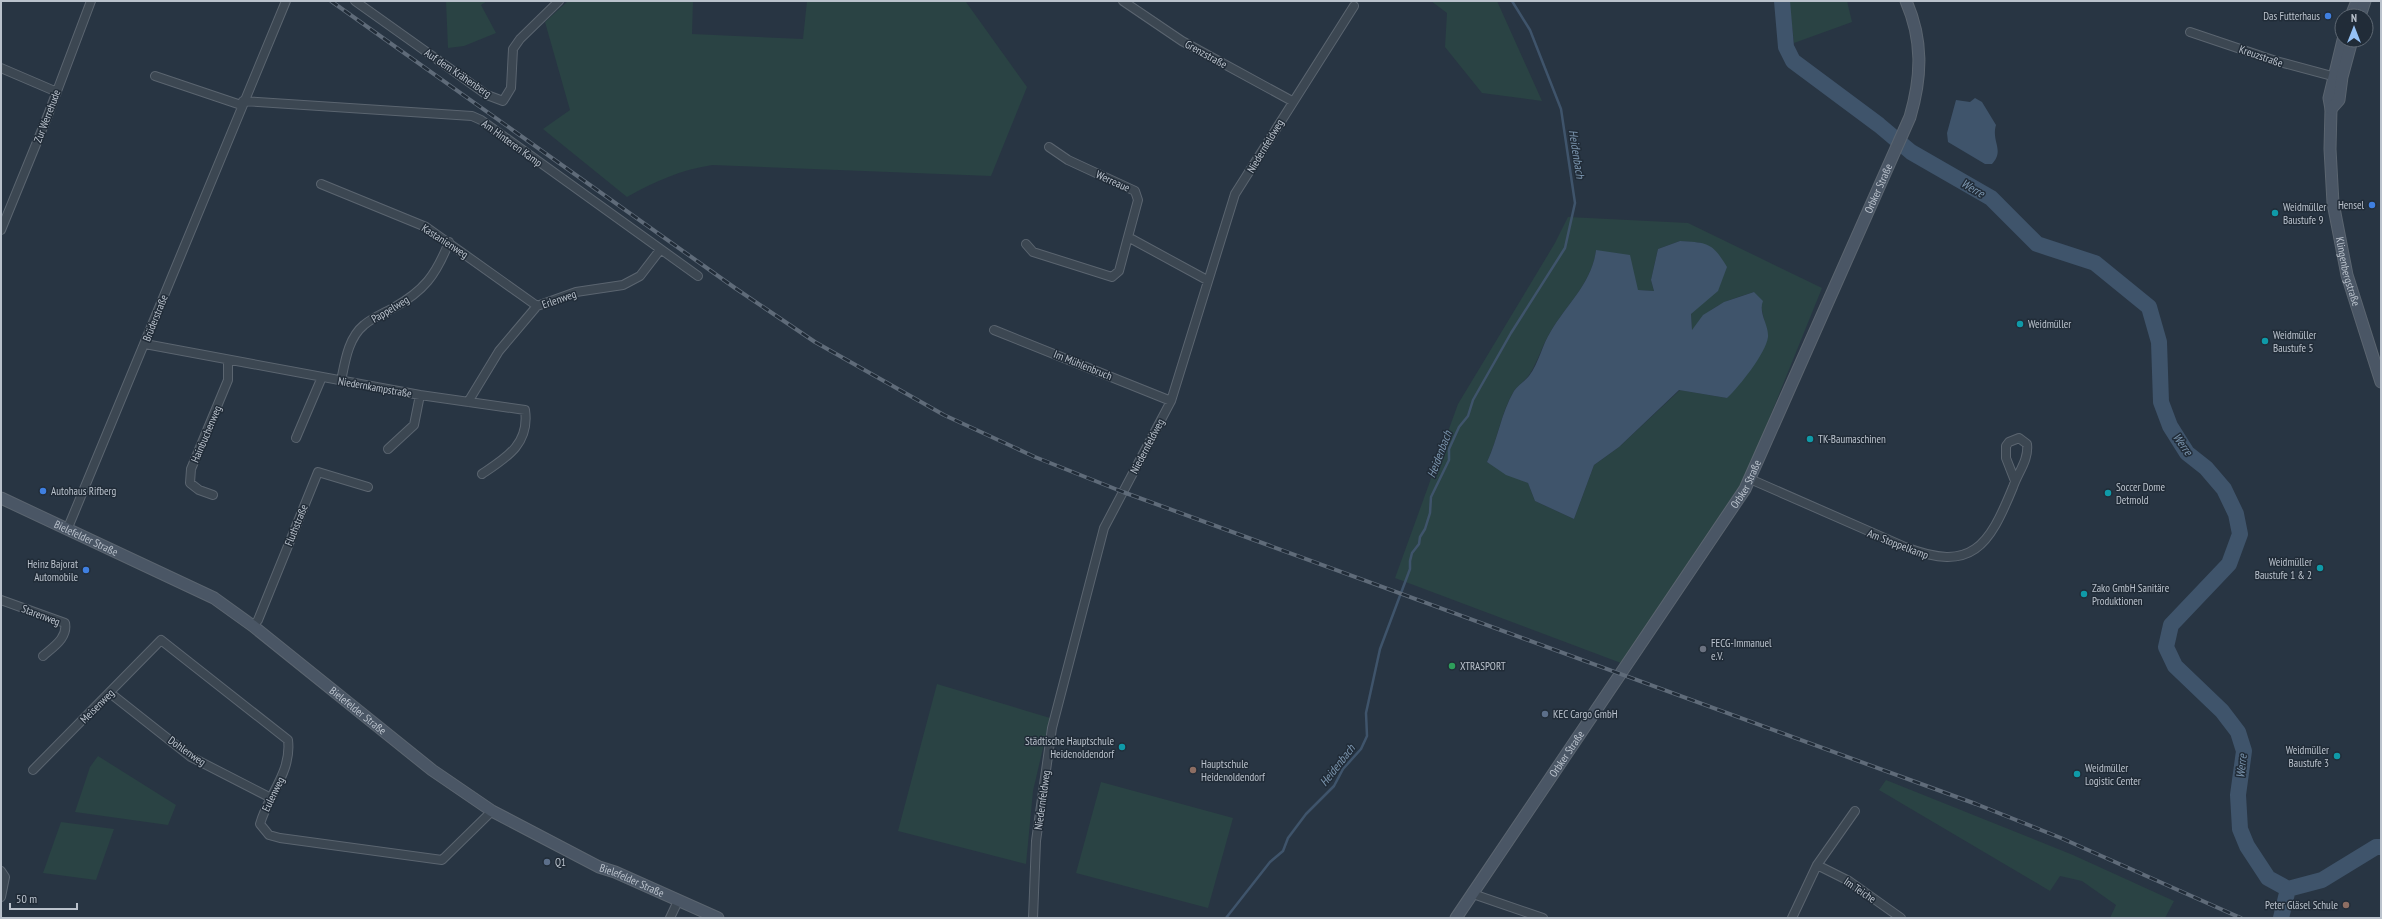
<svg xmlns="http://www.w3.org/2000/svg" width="2382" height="919" font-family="'PT Sans Narrow',sans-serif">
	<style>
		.green { fill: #2a4344; fill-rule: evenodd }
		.water { fill: #3f546b }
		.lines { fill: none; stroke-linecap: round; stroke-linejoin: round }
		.stream { stroke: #3f546b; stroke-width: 2.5 }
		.river { stroke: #3f546b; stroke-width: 16 }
		.street-casing { stroke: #5b6570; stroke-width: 10 }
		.secondary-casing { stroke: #5b6570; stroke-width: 13 }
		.street { stroke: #3c4752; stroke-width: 8 }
		.secondary { stroke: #4a5665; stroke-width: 11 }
		.rail-casing { stroke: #5f6b79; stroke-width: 4 }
		.rail { stroke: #212c38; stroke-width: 2.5; stroke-dasharray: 8; stroke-linecap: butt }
		.shop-dot { fill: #3f7fe0; stroke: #212c38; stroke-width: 1.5 }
		.culture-dot { fill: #0f9aa8; stroke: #212c38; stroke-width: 1.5 }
		.worship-dot { fill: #6b7280; stroke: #212c38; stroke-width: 1.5 }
		.leisure-dot { fill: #2e9e5b; stroke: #212c38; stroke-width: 1.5 }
		.service-dot { fill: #5c6f8a; stroke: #212c38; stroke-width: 1.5 }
		.education-dot { fill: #8d6e63; stroke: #212c38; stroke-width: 1.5 }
		.labels { text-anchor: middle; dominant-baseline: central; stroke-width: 3; stroke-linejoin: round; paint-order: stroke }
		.poi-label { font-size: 11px; fill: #bac2cc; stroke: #212c38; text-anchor: start }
		.street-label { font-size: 11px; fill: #bac2cc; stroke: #212c38 }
		.water-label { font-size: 12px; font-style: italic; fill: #7b95ae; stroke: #212c38 }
	</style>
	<rect width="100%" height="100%" fill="#283543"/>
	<path class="green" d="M446 1H487L481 5 496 33 464 46 448 48Z
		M568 1H693L692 34 803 39 807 1H962L966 2 1027 87 991 176 712 165C681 170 655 181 627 197L543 129 570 110 545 22Z
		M1431 1H1497L1542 101 1482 93 1445 47 1447 13Z
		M1789 1H1847L1852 22 1794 43Z
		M1568 217 1688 223 1822 288 1746 476 1621 663 1395 578 1458 404 1555 243ZM1680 241 1702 243 1691 314 1692 331C1710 305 1725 301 1754 292L1761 306 1768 337 1727 398 1680 390 1619 447 1594 465 1574 519 1535 501 1528 483 1487 462C1498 439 1501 412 1514 391 1518 385 1525 381 1529 375 1538 362 1542 345 1551 331 1567 304 1592 283 1596 250L1638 290 1654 291 1651 280 1658 249Z
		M937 684 1050 718 1033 791 1026 864 898 831Z
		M98 756 176 805 168 825 75 812 90 767Z
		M1886 780 2073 855 2174 901 2165 918H2110L2116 905 2082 881 2060 876 2050 891 1879 790Z
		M1101 782 1233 818 1208 908 1076 873Z
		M61 822 114 829 96 880 43 873Z"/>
	<path class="water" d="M1975 98 1982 102 1996 125C1991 142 2005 150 1992 164H1985L1948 142 1947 133 1956 100 1970 102Z
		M1680 241C1708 243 1712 242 1727 267L1718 291 1691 314 1692 330 1703 315 1724 302 1754 292 1763 301C1758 313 1769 325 1768 337 1766 353 1739 387 1727 398L1679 390 1619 447 1594 465 1574 519 1535 501 1528 483 1506 475 1487 462C1498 439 1501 413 1514 391 1518 385 1525 381 1529 376 1539 363 1542 345 1551 331 1567 304 1592 283 1596 250L1630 255 1638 290 1654 291 1651 280 1658 249Z"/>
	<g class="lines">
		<path class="stream" d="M1226 918 1270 862 1283 851 1288 838 1306 814 1334 786 1343 769 1361 749 1367 736 1366 713 1380 649 1410 569V561L1412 553 1419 544 1420 537 1425 529 1430 513 1431 497 1449 460V449L1459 427 1468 416 1473 400 1511 333 1565 248 1575 203 1561 109 1530 30 1512 1"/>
		<path class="river" d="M1782 1 1786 47 1793 61 1879 125 1911 152 1991 198 2037 244 2095 263 2149 307 2159 342 2161 402 2170 426 2187 453 2206 468 2224 489 2236 514 2240 534 2229 564 2171 625 2166 647 2175 666 2222 711 2238 732 2244 751 2238 795 2240 829 2247 846 2268 878 2288 889 2322 880 2376 847H2381
			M2281 918 2288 889"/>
		<g class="street-casing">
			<path id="street" d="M355 1 487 95 503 101 511 88 513 49 520 39 559 1
				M1123 1 1182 41 1292 101
				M2190 32 2276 61 2332 76
				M1 68 57 92
				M155 76 241 105
				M243 101 472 116 481 120 698 276
				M1049 147 1068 160 1135 191 1138 200 1128 237 1207 280
				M321 184 426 227 537 306
				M1 230 48 115 91 1
				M1026 244 1033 252 1112 277 1119 271 1128 237
				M994 330 1171 401
				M145 344 420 395 525 410C530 444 506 458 482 474
				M341 381C345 362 348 338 364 325 372 318 384 313 393 308 424 291 436 275 449 242
				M468 402 499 351 537 306 576 292 623 285 640 276 660 250
				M296 438 322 377
				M388 449 414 425 420 395
				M1750 479 1905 547C1972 573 1989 546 2013 487 2018 472 2029 460 2027 444L2019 438 2009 442 2006 446V458L2015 481
				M213 495 199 490 190 483 191 469 228 380V360
				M67 530 286 1
				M1 600 65 623C68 638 53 647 43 656
				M253 626 258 620 318 472 368 487
				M110 693 191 757 271 798
				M33 770 161 640 288 740C292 772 268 795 260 824L269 835 280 838 442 860 492 811
				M1817 865 1849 881 1901 918
				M1 871 5 877 1 897
				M1473 894 1543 918
				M670 918 678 901
				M1033 918 1036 841 1052 728 1104 528 1171 401 1235 194 1354 6
				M1792 918 1817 865 1855 811"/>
		</g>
		<g class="secondary-casing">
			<g id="secondary">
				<path d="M2351 16 2357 1"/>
				<path d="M2360 16 2365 1"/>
				<path id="s1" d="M2343 40 2329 98 2331 109 2330 149 2333 203 2347 275 2381 382"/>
				<path d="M2331 109 2339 100 2342 77 2352 40"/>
				<path id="s2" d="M1 498 214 598 253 626 432 770 492 811 599 867 615 872 718 918"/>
				<path id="s3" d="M1456 918 1745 489 1910 117C1922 76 1923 40 1906 1"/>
			</g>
		</g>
		<use href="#street" class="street"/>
		<use href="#secondary" class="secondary"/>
		<g class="rail-casing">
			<path id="rail" d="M331 1 735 288 815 342 944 415 1035 457 1123 492 1976 804 2061 838 2241 918"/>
		</g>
		<use href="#rail" class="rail"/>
	</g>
	<g class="shop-dot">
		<circle cx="2328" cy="16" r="4"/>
		<circle cx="2372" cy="205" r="4"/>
		<circle cx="43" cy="491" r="4"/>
		<circle cx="86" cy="570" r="4"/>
	</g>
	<g class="culture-dot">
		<circle cx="2275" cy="213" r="4"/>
		<circle cx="2020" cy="324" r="4"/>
		<circle cx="2265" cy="341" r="4"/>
		<circle cx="1810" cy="439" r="4"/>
		<circle cx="2108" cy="493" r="4"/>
		<circle cx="2320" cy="568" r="4"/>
		<circle cx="2084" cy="594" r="4"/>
		<circle cx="1122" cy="747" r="4"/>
		<circle cx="2337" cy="756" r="4"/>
		<circle cx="2077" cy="774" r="4"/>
	</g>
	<circle class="worship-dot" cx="1703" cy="649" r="4"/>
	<circle class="leisure-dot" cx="1452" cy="666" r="4"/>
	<g class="service-dot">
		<circle cx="1545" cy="714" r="4"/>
		<circle cx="547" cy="862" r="4"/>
	</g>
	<g class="education-dot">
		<circle cx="1193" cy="770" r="4"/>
		<circle cx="2346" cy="905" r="4"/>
	</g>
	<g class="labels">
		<g class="poi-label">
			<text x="2320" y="16" text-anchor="end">Das Futterhaus</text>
			<text x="2364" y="205" text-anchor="end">Hensel</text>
			<text x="2283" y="207">Weidmüller<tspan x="2283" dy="13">Baustufe 9</tspan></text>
			<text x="2028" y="324">Weidmüller</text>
			<text x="2273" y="335">Weidmüller<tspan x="2273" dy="13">Baustufe 5</tspan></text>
			<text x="1818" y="439">TK-Baumaschinen</text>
			<text x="2116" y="487">Soccer Dome<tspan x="2116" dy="13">Detmold</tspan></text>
			<text x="51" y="491">Autohaus Rifberg</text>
			<text x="2312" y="562" text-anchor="end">Weidmüller<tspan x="2312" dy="13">Baustufe 1 &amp; 2</tspan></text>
			<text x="78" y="564" text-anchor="end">Heinz Bajorat<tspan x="78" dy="13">Automobile</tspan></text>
			<text x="2092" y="588">Zako GmbH Sanitäre<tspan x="2092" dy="13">Produktionen</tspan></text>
			<text x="1711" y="643">FECG-Immanuel<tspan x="1711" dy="13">e.V.</tspan></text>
			<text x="1460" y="666">XTRASPORT</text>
			<text x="1553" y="714">KEC Cargo GmbH</text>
			<text x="1114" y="741" text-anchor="end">Städtische Hauptschule<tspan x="1114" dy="13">Heidenoldendorf</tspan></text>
			<text x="2329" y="750" text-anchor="end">Weidmüller<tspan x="2329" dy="13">Baustufe 3</tspan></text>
			<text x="1201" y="764">Hauptschule<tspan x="1201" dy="13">Heidenoldendorf</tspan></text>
			<text x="2085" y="768">Weidmüller<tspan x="2085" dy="13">Logistic Center</tspan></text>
			<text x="555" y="862">Q1</text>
			<text x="2338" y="905" text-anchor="end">Peter Gläsel Schule</text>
		</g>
		<g class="street-label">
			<text transform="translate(1206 54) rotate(29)">Grenzstraße</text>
			<text transform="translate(2261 56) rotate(19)">Kreuzstraße</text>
			<text transform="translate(458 73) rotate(34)">Auf dem Krähenberg</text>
			<text transform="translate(47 116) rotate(-69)">Zur Werrehude</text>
			<text transform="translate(512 143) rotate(36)">Am Hinteren Kamp</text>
			<text transform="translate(1265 146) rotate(-59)">Niedernfeldweg</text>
			<text transform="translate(1113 181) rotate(24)">Werreaue</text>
			<text stroke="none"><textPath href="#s3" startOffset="846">Orbker Straße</textPath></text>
			<text transform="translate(445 241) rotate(33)">Kastanienweg</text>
			<text stroke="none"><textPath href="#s1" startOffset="235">Klingenbergstraße</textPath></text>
			<text transform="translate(559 299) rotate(-19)">Erlenweg</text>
			<text transform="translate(390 309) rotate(-31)">Pappelweg</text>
			<text transform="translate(155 318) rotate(-68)">Brüderstraße</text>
			<text transform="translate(1083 365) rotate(22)">Im Mühlenbruch</text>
			<text transform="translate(375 387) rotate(10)">Niedernkampstraße</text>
			<text transform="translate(206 434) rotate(-67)">Hainbuchenweg</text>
			<text transform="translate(1147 446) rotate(-62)">Niedernfeldweg</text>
			<text stroke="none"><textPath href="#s3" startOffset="522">Orbker Straße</textPath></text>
			<text transform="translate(296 525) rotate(-68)">Fluthstraße</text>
			<text stroke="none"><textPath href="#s2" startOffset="94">Bielefelder Straße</textPath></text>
			<text transform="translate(1898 544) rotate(21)">Am Stoppelkamp</text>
			<text transform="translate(41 615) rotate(21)">Starenweg</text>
			<text transform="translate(97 706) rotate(-45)">Meisenweg</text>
			<text stroke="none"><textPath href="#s2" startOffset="418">Bielefelder Straße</textPath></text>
			<text transform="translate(187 751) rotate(35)">Dohlenweg</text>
			<text stroke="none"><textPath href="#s3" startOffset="198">Orbker Straße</textPath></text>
			<text transform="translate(273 794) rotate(-64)">Eulenweg</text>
			<text transform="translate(1042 800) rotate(-82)">Niedernfeldweg</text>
			<text stroke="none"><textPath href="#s2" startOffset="742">Bielefelder Straße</textPath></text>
			<text transform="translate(1860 890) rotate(34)">Im Teiche</text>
		</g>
		<g class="water-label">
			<text transform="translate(1577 154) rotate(81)">Heidenbach</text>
			<text transform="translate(1973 188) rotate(30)">Werre</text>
			<text transform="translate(2183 444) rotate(54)">Werre</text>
			<text transform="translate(1439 454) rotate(-69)">Heidenbach</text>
			<text transform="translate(1337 765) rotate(-52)">Heidenbach</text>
			<text transform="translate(2241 766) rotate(-84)">Werre</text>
		</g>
	</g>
	<rect width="2382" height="919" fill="none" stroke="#bac2cc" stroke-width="4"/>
	<g transform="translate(2354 28)"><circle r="19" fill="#212c38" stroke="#5e6873"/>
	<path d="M0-3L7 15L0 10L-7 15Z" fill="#95c2f6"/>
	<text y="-6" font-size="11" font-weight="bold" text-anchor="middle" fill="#bac2cc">N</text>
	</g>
	<path d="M10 903v6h67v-6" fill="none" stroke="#bac2cc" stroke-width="2"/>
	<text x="16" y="903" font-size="12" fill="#bac2cc" stroke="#212c38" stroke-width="3" paint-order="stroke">50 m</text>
</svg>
